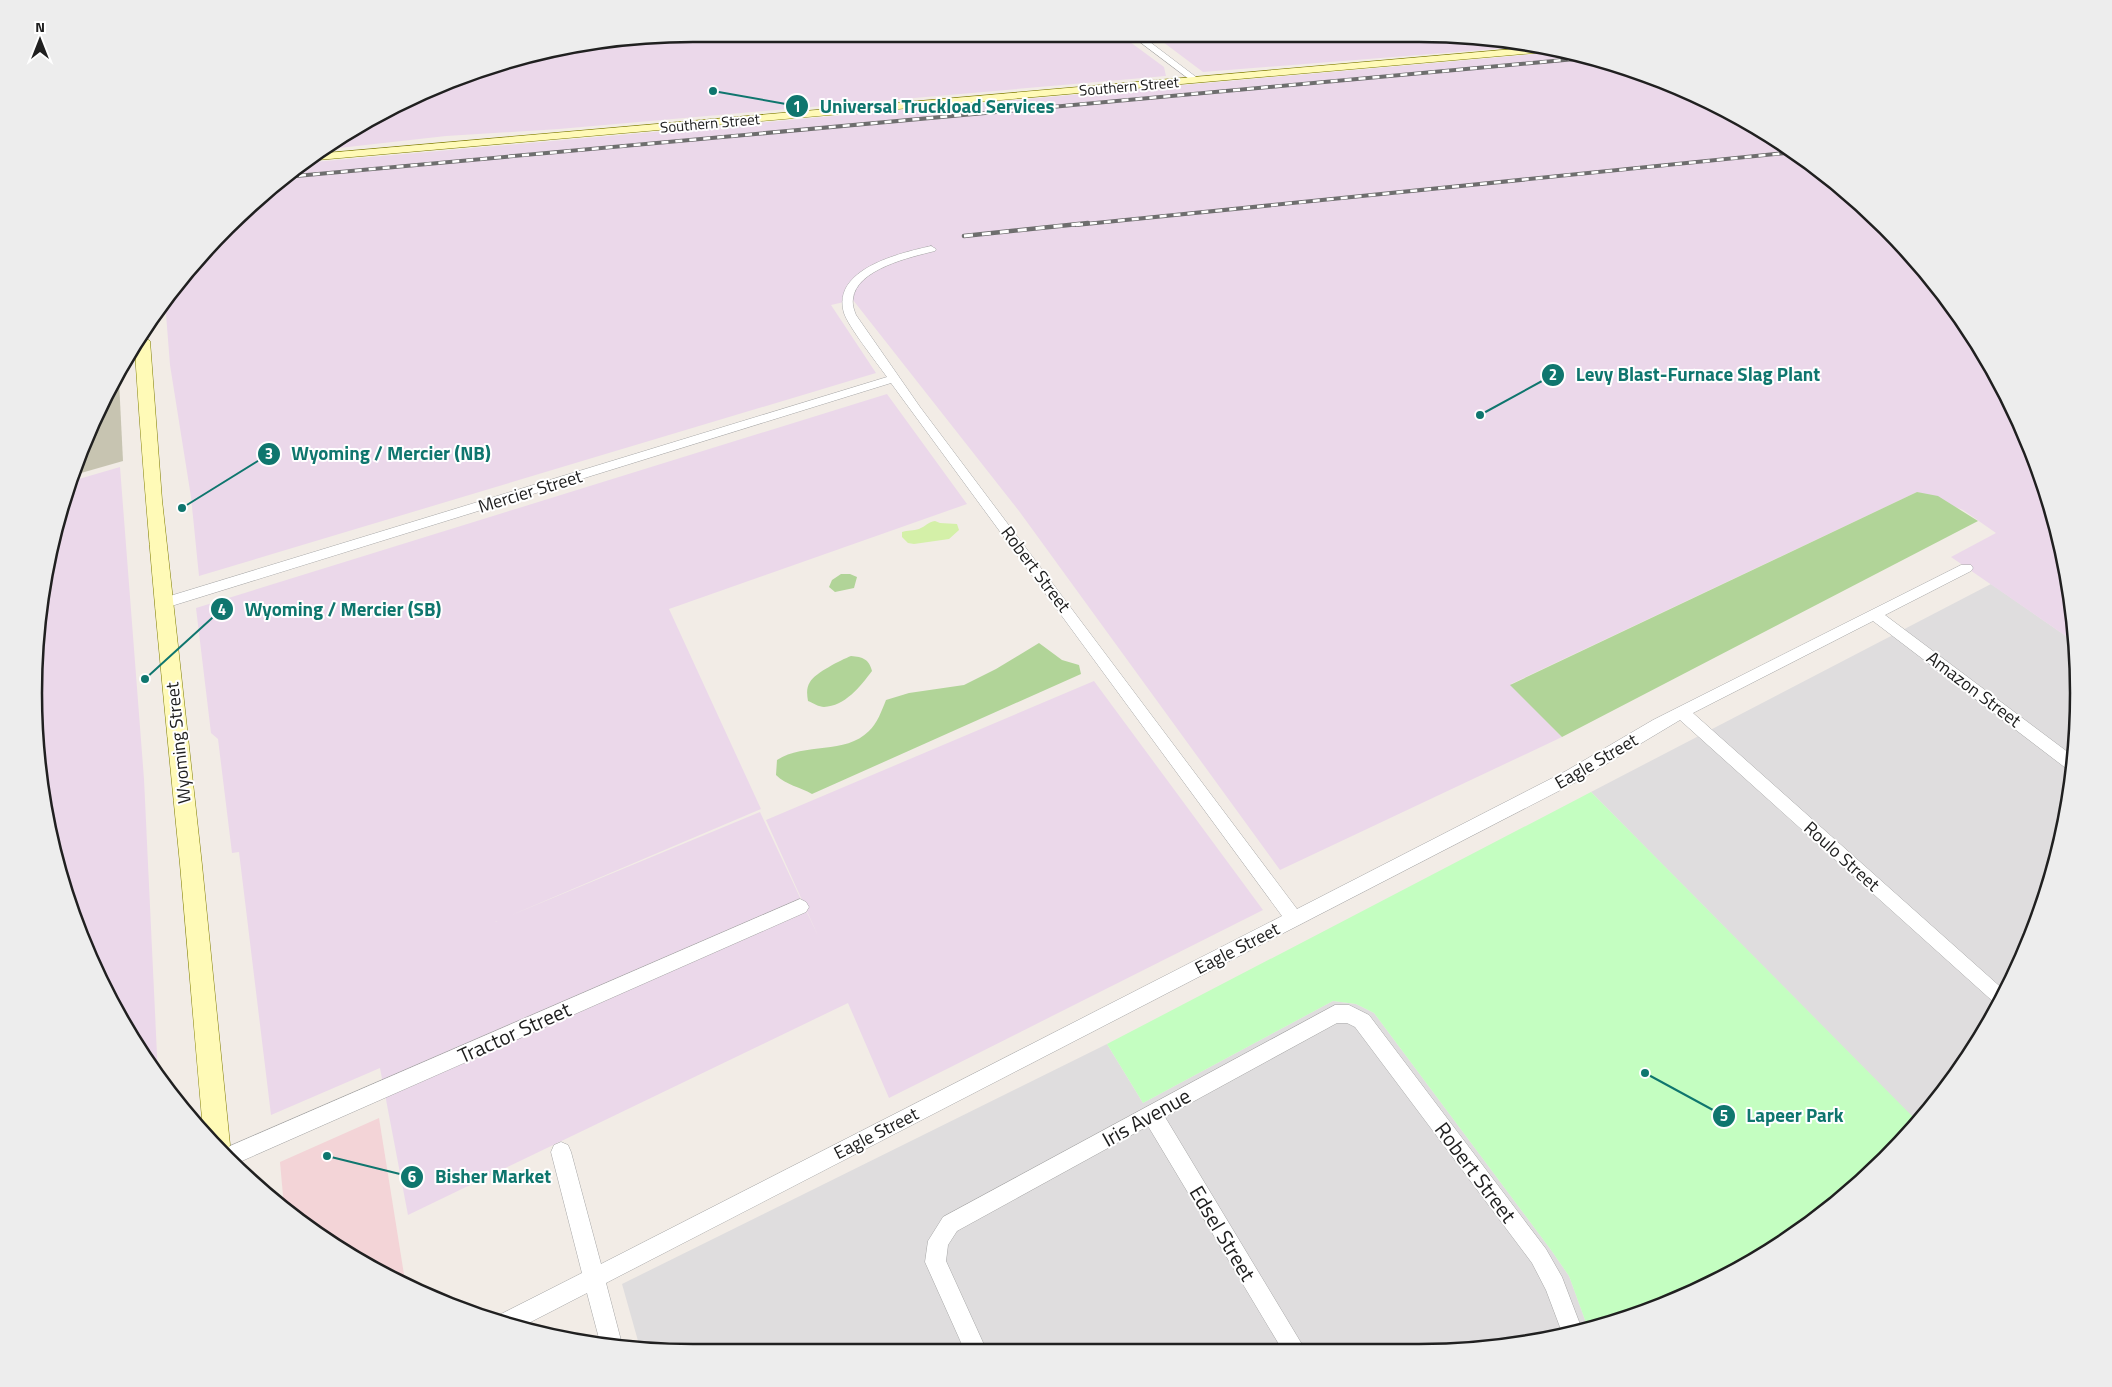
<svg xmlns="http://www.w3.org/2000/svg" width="2112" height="1387" font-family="'Titillium Web',sans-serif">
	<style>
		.residential { fill: #dfddde }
		.commercial { fill: #f3d4d7 }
		.industrial { fill: #ebd8ea }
		.construction { fill: #c7c4b1 }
		.grass { fill: #d4f0a8 }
		.forest { fill: #b1d498 }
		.park { fill: #c4fec1 }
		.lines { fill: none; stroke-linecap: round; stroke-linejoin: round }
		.street-casing { stroke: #a7a7a7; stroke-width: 1 }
		.secondary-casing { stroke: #7f7d00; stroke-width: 1 }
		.street { fill: #fff; fill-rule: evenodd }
		.secondary { fill: #fffab7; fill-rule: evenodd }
		.rail-far1-casing { stroke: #6e6e6e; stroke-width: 4 }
		.rail-casing { stroke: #6e6e6e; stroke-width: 4.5 }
		.rail-far1 { stroke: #fff; stroke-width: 2.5; stroke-dasharray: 7; stroke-linecap: butt }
		.rail { stroke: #fff; stroke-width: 3; stroke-dasharray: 9; stroke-linecap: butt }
		.labels { text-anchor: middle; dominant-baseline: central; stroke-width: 4; stroke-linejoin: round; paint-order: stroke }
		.far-street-label { font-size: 15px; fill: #202020; stroke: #fff }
		.street-label { font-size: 18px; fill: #202020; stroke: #fff }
		.near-street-label { font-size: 21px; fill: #202020; stroke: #fff }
		.rim { fill: none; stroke: #202020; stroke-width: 2.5 }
		.leader { fill: none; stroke: #0f766e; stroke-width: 2 }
		.callout-dot { fill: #0f766e; stroke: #fff; stroke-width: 2 }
		.mark-label { font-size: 15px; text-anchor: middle; font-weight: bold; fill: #fff }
		.callout-label { font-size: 19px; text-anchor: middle; font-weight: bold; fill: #0f766e; stroke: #fff; stroke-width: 4; stroke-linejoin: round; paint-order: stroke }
	</style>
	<rect width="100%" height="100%" fill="#f2ece6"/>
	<path class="residential" d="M1991 584 2076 643 2073 780 2043 906 1990 1024 1918 1123 1591 792Z
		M1333 1001 1356 1004 1374 1013 1551 1250 1569 1276 1589 1331 1461 1352 640 1348 622 1284 1107 1044 1143 1103Z"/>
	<path class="commercial" d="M379 1118 406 1287 284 1207 280 1162Z"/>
	<path class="industrial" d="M607 39H1126L1164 67 1166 76 559 129 446 136 321 150 482 69Z
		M1159 39H1505L1532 46 1203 72Z
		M1559 52 1630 69 1710 102 1854 198 1942 292 2010 402 2056 523 2076 643 1951 557 1996 533 1963 510 1917 492 1511 684 1562 737 1280 870 1019 511 853 300 831 305 876 373 199 576 191 497 170 365 165 301 170 292 258 198 303 163Z
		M887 394 967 504 669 609 761 809 495 922 760 812 819 938 766 820 1094 681 1263 910 889 1098 848 1003 408 1215 380 1068 271 1115 239 852 232 853 218 739 211 733 196 608Z
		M120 467 144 779 158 1076 122 1023 84 946 46 823 35 650 46 565 72 481Z"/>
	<path class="construction" d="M119 381 123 461 74 475 84 441Z"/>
	<path class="grass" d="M935 521 940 523 957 524 959 530 949 539 914 544 908 543 902 537V532C907 530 914 531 919 529 926 526 928 522 935 521Z"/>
	<path class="forest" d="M1917 492 1938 496 1978 521 1562 737 1510 685Z
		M841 574H850L857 577 854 588 835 592 829 587 832 580Z
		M1039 643 1062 660 1079 665 1081 674 812 794C800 787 786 785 776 775L777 760C805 742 845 755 869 731 877 724 882 710 886 700L909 693 964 685 996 669Z
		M851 656C863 657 869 659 872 671 860 687 845 706 824 707 819 707 813 703 808 701 807 695 806 688 810 682 815 673 841 660 851 656Z"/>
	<path class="park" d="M1591 792 1919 1123 1820 1217 1710 1285 1589 1331 1569 1276 1551 1250 1374 1013 1356 1004 1333 1001 1143 1103 1107 1044Z"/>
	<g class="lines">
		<g class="street-casing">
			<path id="street" d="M1136 39H1146L1200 80 1193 82Z
				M931 246 936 249 935 251C911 257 856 269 853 299 852 304 854 310 856 315L920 407 1297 909 1566 771 1653 720 1961 565H1971L1973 568 1971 571 1885 615 2073 756V770L2067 769 1873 621 1693 713 2005 991 1998 1006 1680 720 1578 781 606 1283 623 1348 601 1346 587 1293 521 1327 495 1321 497 1316 582 1273 551 1152 554 1145 561 1142 568 1145 571 1152 601 1264 1282 916 891 383 165 608 160 607 158 603 160 599 887 377C877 363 848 326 844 313 831 269 900 253 931 246Z
				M800 899 806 902 809 907 806 912 235 1164 221 1150Z
				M1335 1005H1349L1369 1015 1546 1249 1562 1277 1583 1332 1563 1335 1546 1290 1532 1263 1355 1027 1347 1023H1337L1165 1117 1306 1351H1283L1148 1126 957 1231 948 1245 946 1261 986 1349H964L925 1262 928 1241 943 1217Z"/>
		</g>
		<g class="secondary-casing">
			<path id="secondary" d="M1536 47 1551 50 1546 52 306 161 315 154Z
				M144 337 150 341 162 500 202 865 230 1145 226 1155 203 1130C195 1041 188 953 180 864 163 694 146 523 135 352Z"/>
		</g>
		<use href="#street" class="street"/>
		<use href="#secondary" class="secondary"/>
		<g class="rail-far1-casing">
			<path id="rail-far1" d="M285 177 1586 58
				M1076 225 1786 153"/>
		</g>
		<g class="rail-casing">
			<path id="rail" d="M964 236 1088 223"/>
		</g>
		<use href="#rail-far1" class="rail-far1"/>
		<use href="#rail" class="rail"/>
	</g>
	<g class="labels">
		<g class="far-street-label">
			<text transform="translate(1129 86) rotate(-5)">Southern Street</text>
			<text transform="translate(710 123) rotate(-5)">Southern Street</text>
		</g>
		<g class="street-label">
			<text transform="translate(530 491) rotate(-17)">Mercier Street</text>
			<text transform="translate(1036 569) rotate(53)">Robert Street</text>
			<text transform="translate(1974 689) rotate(37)">Amazon Street</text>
			<text transform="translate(178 743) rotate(-96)">Wyoming Street</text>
			<text transform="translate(1596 761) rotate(-30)">Eagle Street</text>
			<text transform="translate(1842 856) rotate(42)">Roulo Street</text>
			<text transform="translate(1237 948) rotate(-27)">Eagle Street</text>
			<text transform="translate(876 1133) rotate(-27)">Eagle Street</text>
		</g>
		<g class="near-street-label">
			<text transform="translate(514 1032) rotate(-24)">Tractor Street</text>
			<text transform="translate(1146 1117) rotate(-29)">Iris Avenue</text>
			<text transform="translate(1476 1172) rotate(53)">Robert Street</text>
			<text transform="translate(1223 1233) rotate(59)">Edsel Street</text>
		</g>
	</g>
	<path d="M0 0H2112V1387H0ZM693 42H1419A651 651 0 0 1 2070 693V693A651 651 0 0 1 1419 1344H693A651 651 0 0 1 42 693V693A651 651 0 0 1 693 42Z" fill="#ededed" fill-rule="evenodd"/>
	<path class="rim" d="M693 42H1419A651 651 0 0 1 2070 693V693A651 651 0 0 1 1419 1344H693A651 651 0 0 1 42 693V693A651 651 0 0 1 693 42Z"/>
	<path class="leader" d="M713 91L797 106M1480 415L1553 375M182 508L269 454M145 679L222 609M1645 1073L1724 1116M327 1156L412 1177"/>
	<g class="callout-dot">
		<circle cx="713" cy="91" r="5"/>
		<circle cx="1480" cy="415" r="5"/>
		<circle cx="182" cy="508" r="5"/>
		<circle cx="145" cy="679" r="5"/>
		<circle cx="1645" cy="1073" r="5"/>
		<circle cx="327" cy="1156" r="5"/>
		<circle cx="797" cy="106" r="12"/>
		<circle cx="1553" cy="375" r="12"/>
		<circle cx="269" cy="454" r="12"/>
		<circle cx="222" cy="609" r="12"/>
		<circle cx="1724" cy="1116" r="12"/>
		<circle cx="412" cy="1177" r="12"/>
	</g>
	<g class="mark-label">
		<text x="797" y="112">1</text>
		<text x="1553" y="380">2</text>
		<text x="269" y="459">3</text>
		<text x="222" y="615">4</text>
		<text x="1724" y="1121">5</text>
		<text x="412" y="1182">6</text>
	</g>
	<g class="callout-label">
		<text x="937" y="113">Universal Truckload Services</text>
		<text x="1698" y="381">Levy Blast-Furnace Slag Plant</text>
		<text x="391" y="460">Wyoming / Mercier (NB)</text>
		<text x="343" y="616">Wyoming / Mercier (SB)</text>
		<text x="1795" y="1122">Lapeer Park</text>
		<text x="493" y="1183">Bisher Market</text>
	</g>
	<g transform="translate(40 40)" stroke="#ffffff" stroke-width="4" paint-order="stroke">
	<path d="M0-4L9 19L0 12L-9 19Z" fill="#202020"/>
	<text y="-8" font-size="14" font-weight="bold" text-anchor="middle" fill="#202020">N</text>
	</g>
</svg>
